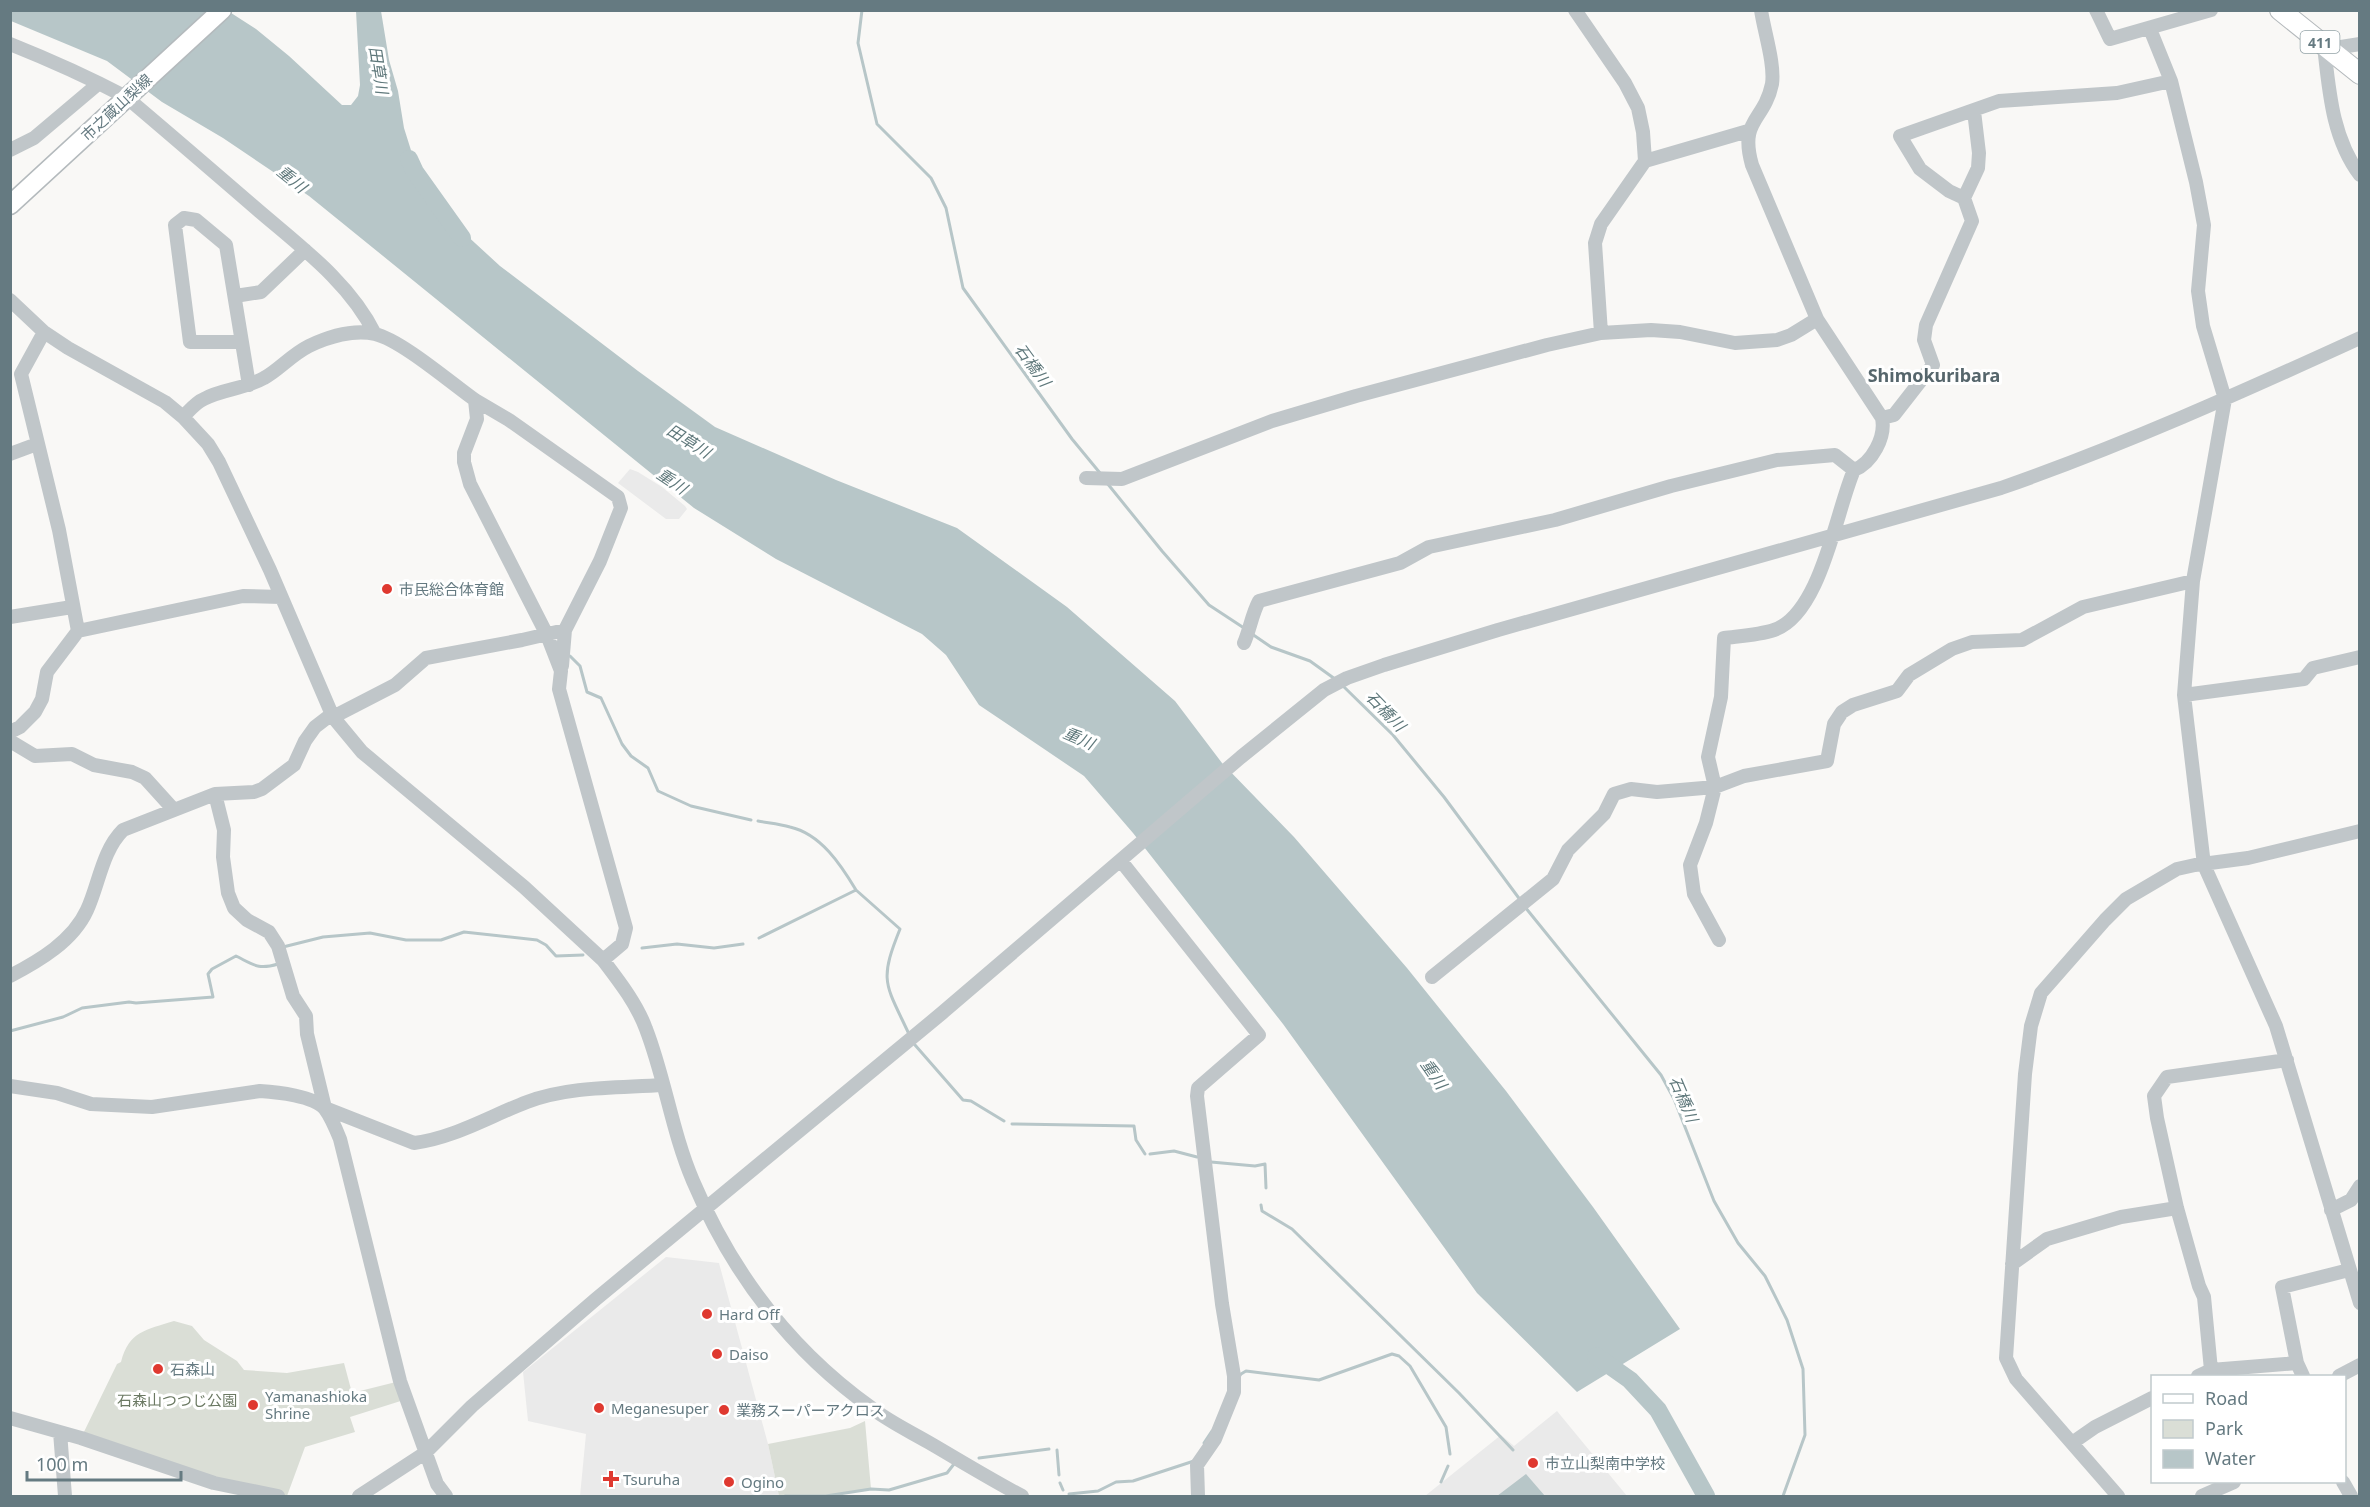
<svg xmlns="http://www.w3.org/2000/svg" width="2370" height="1507" font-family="'Noto Sans','Noto Sans JP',sans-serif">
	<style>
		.built { fill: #eaeaea }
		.green { fill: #daded6 }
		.water { fill: #b7c6c8 }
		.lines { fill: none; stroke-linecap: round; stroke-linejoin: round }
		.stream { stroke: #b7c6c8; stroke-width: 3 }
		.river { stroke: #b7c6c8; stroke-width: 18 }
		.major-casing { stroke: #b4babd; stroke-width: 21 }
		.highway-casing { stroke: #b4b9bc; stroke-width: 22 }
		.minor { stroke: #c0c6c9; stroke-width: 14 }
		.major { stroke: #fff; stroke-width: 18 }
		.highway { stroke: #fff; stroke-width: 20 }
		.poi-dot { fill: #df3930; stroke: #fff; stroke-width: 2 }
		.labels { text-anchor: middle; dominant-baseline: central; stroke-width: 6; stroke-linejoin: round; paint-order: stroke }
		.shield { fill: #fff; stroke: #93a2a7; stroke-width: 1.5 }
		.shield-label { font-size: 14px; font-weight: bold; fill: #657a81 }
		.street-label { font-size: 15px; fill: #657a81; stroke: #fff }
		.poi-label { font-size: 15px; fill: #657a81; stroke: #fff; text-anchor: start }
		.park-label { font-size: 15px; fill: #6b7963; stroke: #fff }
		.water-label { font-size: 16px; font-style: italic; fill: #5f787b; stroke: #fff }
		.quarter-label { font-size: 18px; font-weight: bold; fill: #56666c; stroke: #fff }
	</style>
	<rect width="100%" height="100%" fill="#f9f8f6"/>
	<path class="built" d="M630 469 638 472 662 487 685 506 687 509 679 519H666L618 483Z
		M666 1257 719 1263 768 1444 779 1496H580L586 1434 528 1421 523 1372Z
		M1557 1411 1627 1496H1425L1501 1435 1514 1446Z"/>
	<path class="green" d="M174 1321 192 1326 204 1340 237 1361 244 1370 287 1373 344 1363 352 1393 400 1381 407 1399 350 1417 355 1432 305 1447 287 1496H278L81 1438 117 1364 121 1362C129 1331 146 1330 174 1321Z
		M865 1421 871 1489 826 1496H779L768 1444 850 1428Z"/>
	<path class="water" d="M10 11H228L256 29 289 56 342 105H351L358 96 360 85 356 11H381L389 60 398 91 404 128 426 198 500 266 638 371 715 427 836 480 957 528 1067 607 1175 701 1222 763 1294 837 1407 968 1506 1091 1593 1207 1680 1329 1577 1392 1477 1293 1283 1024 1133 833 1084 776 979 705 946 655 922 634 776 559 694 508 309 196 223 138 162 102 107 61 11 21Z
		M1526 1474 1545 1496H1497Z"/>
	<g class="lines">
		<path class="stream" d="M862 10 858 43 877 124 931 178 946 208 963 288 1072 439 1100 473
			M1107 483 1162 551 1209 605 1244 628
			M1252 634 1271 647 1310 661 1335 679
			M570 656 580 666 587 692 601 698 622 744 631 756 648 768 658 791 691 806 751 820
			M1342 685 1393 735 1444 797 1521 901
			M758 821C769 823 780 824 790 827 821 834 841 865 856 890
			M1525 907 1661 1075 1674 1099 1714 1201 1738 1243 1765 1276 1787 1320 1803 1369 1805 1435 1783 1496
			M759 938 856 890 900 929C879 981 885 983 908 1032
			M283 947 323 937 370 933 406 940H441L464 932 537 940 546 945 556 956 583 955
			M642 948 677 944 714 948 743 944
			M10 1031 63 1017 82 1008 129 1002 136 1003 213 997 208 974 212 969 236 956C254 965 258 970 278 964
			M915 1045 963 1100 971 1101 1004 1121
			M1012 1124 1134 1126 1136 1140 1145 1154
			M1150 1154 1174 1151 1197 1157
			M1211 1162 1255 1166 1265 1164 1266 1188
			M1261 1205 1262 1211 1292 1229 1459 1393 1513 1450
			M1239 1377 1241 1374 1246 1371 1319 1380 1392 1354 1399 1356 1410 1366 1446 1427 1450 1454
			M1204 1443 1212 1431
			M1057 1450 1059 1475
			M979 1458 1049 1449
			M1441 1482 1448 1466
			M1060 1483 1063 1490
			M1069 1494 1098 1491 1116 1482 1133 1481 1194 1461
			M785 1496H826L871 1489 889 1490 947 1473 954 1464"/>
		<path class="river" d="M409 159 415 172 462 238
			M1596 1356 1630 1380 1658 1410 1706 1496"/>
		<g class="major-casing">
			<path id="major" d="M10 205 222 10"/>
		</g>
		<g class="highway-casing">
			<path id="highway" d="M2280 10 2360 74"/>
		</g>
		<path class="minor" d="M1575 10 1625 83 1638 108 1643 132 1645 161 1601 224 1595 243 1601 333
			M2096 10 2110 39 2211 10
			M2150 29 2171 81 2196 182 2204 225 2198 291 2203 326 2225 399 2193 581 2184 695 2204 865 2276 1026 2360 1303
			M10 44C50 60 88 77 126 97 171 135 215 173 259 211 301 247 350 283 375 334
			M2324 46C2329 90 2332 138 2360 175
			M2333 53 2341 47 2360 44
			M10 150 34 138 98 84
			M1645 161 1748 131
			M1964 198 1978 168 1979 153 1974 111
			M235 296 261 292 305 250
			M10 300 44 332 68 348 165 402 183 417 208 444 219 462 270 570 333 717 362 752 524 887 603 960
			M242 342H190L175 225 184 218 196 220 226 245 249 385
			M475 400 509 420 618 497 621 508 600 561 565 630 562 666
			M183 417C189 411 196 402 204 399 222 389 245 389 264 378 279 370 291 355 309 346 328 337 354 329 375 334 401 340 451 383 475 400L477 419 464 453V462L470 484 547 635 561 671 559 689 626 928 622 944 603 960C619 981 637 1004 646 1029 665 1078 672 1132 693 1181 732 1273 791 1351 873 1409 890 1422 909 1431 928 1442 959 1460 990 1479 1022 1496
			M1882 418 1894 415 1933 365 1924 340 1926 325 1972 221 1964 198 1949 191 1920 169 1900 136 1999 101 2117 93 2171 81
			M10 454 37 444
			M1086 478 1122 479 1272 421 1356 396 1547 345 1601 333 1651 330 1680 332 1735 343 1777 340 1791 335 1817 319
			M10 617 72 607
			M78 631 243 596 281 597
			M1244 643C1250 629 1252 614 1259 601L1400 563 1429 547 1555 520 1671 486 1777 460 1835 455 1854 470
			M2184 695 2304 679 2313 668 2360 657
			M10 732 20 727 35 712 42 699 47 672 78 631 59 530 21 374 44 332
			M10 741 35 756 72 754 94 765 132 772 145 778 174 810
			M215 794 224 830 223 857 228 893 234 908 247 920 269 932 278 946 293 996 306 1016 307 1034 325 1108 414 1143C454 1138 490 1116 527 1102 569 1086 618 1088 663 1085
			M1121 861 1259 1035 1198 1088 1197 1096 1222 1304 1234 1376V1392L1215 1439 1197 1465 1198 1496
			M1719 940 1694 894 1690 865 1706 823 1715 787 1708 757 1721 697 1724 638C1740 636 1759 635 1774 630 1821 614 1836 511 1854 470 1872 463 1886 437 1882 418L1817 319 1752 165C1739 119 1764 122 1772 84 1775 64 1764 31 1761 10
			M10 976C39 961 73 941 87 910 99 884 102 851 123 830L215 794 254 792 262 789 294 765 305 741 315 727 328 717H333L395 685 426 658 522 640 565 630
			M1432 977 1553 879 1568 850 1604 814 1614 794 1631 789 1657 792 1715 787 1744 776 1827 761 1834 724 1842 712 1853 705 1897 691 1909 675 1952 649 1972 642 2022 640 2083 607 2193 581
			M10 1086 57 1093 91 1104 152 1107 260 1091C277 1092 314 1096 325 1109 331 1117 336 1129 340 1139L400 1381 437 1484 446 1496
			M2331 1210 2351 1200 2360 1186
			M2012 1264 2047 1239 2121 1217 2177 1208
			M2211 1370 2204 1297 2199 1286 2177 1208 2157 1118 2154 1096 2167 1077 2287 1060
			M2198 1376 2211 1370 2297 1363
			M2303 1376 2297 1363 2282 1287 2349 1270
			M2339 1376 2360 1365
			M10 1418 81 1438 214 1483 278 1496
			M60 1432 65 1496
			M2072 1443 2095 1427 2152 1398
			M2343 1482 2351 1496
			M359 1496 425 1453 472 1406 596 1299 942 1013 1241 757 1324 690 1347 678 1384 665 1498 630 2001 488C2124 445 2242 392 2360 338
			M2118 1496 2016 1379 2006 1358 2025 1074 2031 1026 2041 993 2105 920 2126 899 2177 869 2195 865 2248 858 2360 831
			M2202 1496 2234 1482"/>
		<use href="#major" class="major"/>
		<use href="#highway" class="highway"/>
	</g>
	<g class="poi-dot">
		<circle cx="387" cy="589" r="6"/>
		<circle cx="707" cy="1314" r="6"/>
		<circle cx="717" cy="1354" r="6"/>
		<circle cx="158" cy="1369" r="6"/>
		<circle cx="253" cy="1405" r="6"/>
		<circle cx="599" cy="1408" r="6"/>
		<circle cx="724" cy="1410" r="6"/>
		<circle cx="1533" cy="1463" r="6"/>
		<path d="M608 1470h6v6h6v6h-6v6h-6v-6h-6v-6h6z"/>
		<circle cx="729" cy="1482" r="6"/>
	</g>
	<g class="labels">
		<rect class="shield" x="2300.5" y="31" width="39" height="22" rx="4.5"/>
		<g class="shield-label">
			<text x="2320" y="42">411</text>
		</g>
		<g class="street-label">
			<text transform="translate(116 107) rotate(-43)">市之蔵山梨線</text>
		</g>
		<g class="poi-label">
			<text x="399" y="589">市民総合体育館</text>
			<text x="719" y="1314">Hard Off</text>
			<text x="729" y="1354">Daiso</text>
			<text x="170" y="1369">石森山</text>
			<text x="265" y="1396">Yamanashioka<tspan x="265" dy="17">Shrine</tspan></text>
			<text x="611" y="1408">Meganesuper</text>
			<text x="736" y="1410">業務スーパーアクロス</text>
			<text x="1545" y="1463">市立山梨南中学校</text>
			<text x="623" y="1479">Tsuruha</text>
			<text x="741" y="1482">Ogino</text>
		</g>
		<g class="park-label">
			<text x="177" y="1400">石森山つつじ公園</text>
		</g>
		<g class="water-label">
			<text transform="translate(379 70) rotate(81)">田草川</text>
			<text transform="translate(292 179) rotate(39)">重川</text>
			<text transform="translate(1033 365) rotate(54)">石橋川</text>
			<text transform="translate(689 441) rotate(32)">田草川</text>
			<text transform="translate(672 481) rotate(34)">重川</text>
			<text transform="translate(1386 711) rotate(46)">石橋川</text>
			<text transform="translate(1079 738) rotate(24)">重川</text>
			<text transform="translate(1434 1074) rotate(55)">重川</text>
			<text transform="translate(1684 1099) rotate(67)">石橋川</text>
		</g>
		<g class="quarter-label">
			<text x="1934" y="375">Shimokuribara</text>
		</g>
	</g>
	<rect width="2370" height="1507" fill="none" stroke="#657a81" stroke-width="24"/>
	<rect x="2151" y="1375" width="195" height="108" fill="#ffffff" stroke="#c1cacd" stroke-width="1.5"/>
	<rect x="2163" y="1394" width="30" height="9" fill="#ffffff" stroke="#c1cacd" stroke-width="1.5"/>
	<text x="2205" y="1405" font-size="18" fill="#657a81">Road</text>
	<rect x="2163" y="1420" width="30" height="18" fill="#daded6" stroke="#c1cacd" stroke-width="1.5"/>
	<text x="2205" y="1435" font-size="18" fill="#657a81">Park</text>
	<rect x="2163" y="1450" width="30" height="18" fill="#b7c6c8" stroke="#c1cacd" stroke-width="1.5"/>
	<text x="2205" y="1465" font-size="18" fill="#657a81">Water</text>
	<path d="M27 1471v9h154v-9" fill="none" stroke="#657a81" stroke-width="3"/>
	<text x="36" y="1471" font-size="18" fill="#657a81" stroke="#ffffff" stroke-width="4.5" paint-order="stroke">100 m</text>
</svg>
